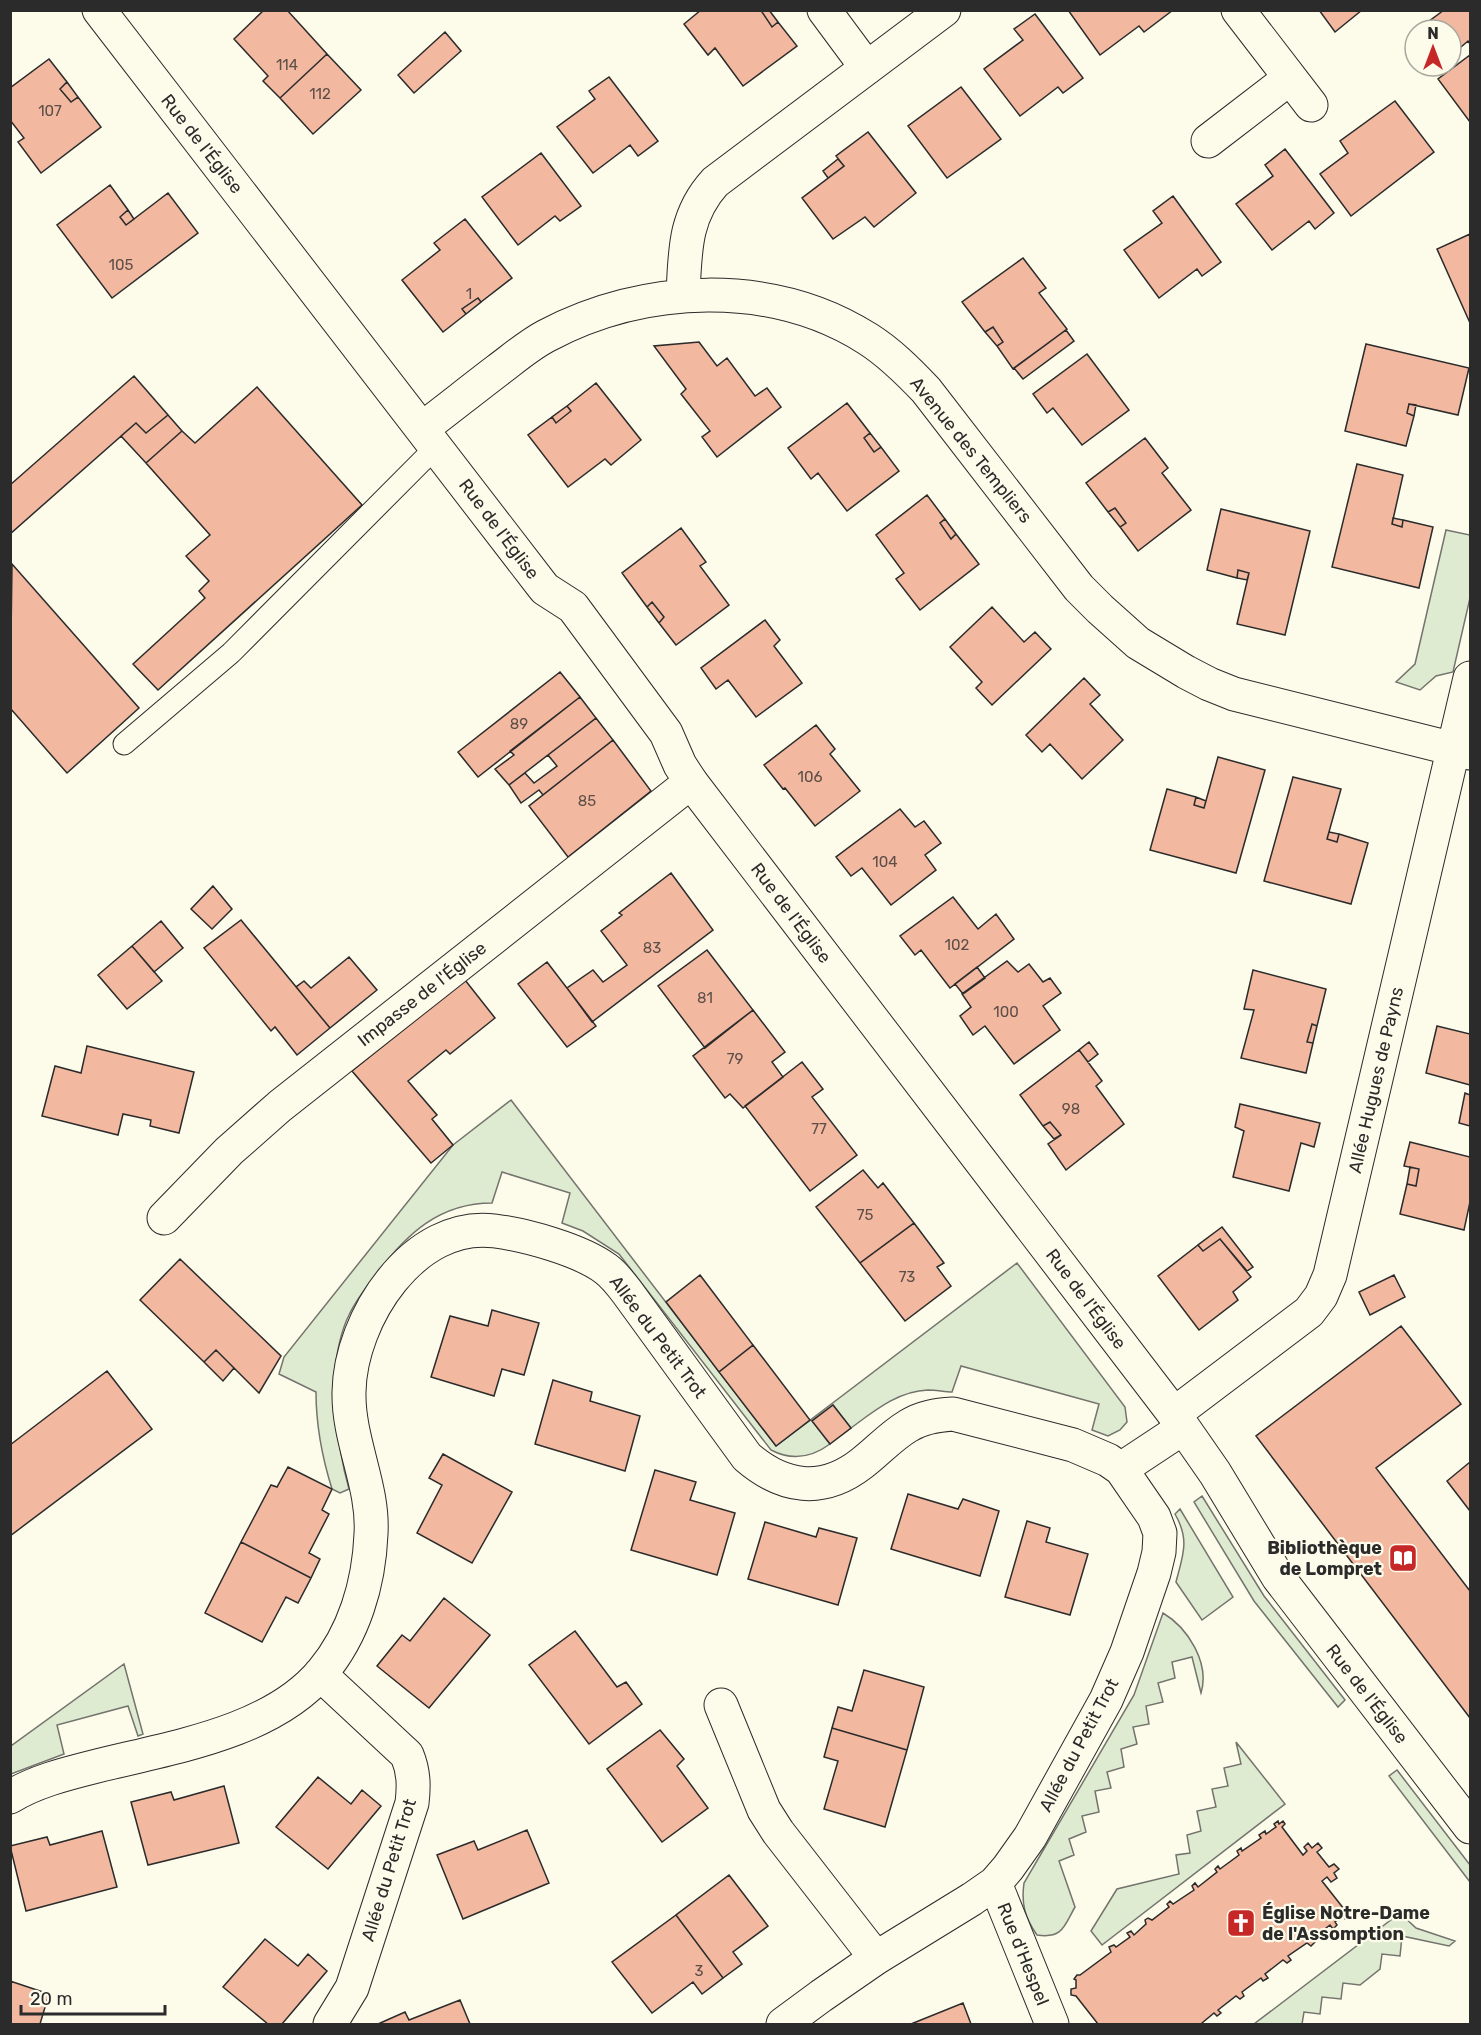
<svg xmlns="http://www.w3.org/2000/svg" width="1481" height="2035" font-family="Rubik,sans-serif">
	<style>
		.green { fill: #deebd1; stroke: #74746e; stroke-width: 1.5 }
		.building { fill: #f2b8a0; stroke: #2b2b2b; stroke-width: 1.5 }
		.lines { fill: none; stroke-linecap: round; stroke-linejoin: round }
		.lane-casing { stroke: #2b2b2b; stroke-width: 23 }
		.street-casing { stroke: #2b2b2b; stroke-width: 35 }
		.secondary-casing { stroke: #2b2b2b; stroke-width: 35 }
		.lane { stroke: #fdfbea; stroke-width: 21 }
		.street { stroke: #fdfbea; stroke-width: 33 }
		.secondary { stroke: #fdfbea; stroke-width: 33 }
		.labels { text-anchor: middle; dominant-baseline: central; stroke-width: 4.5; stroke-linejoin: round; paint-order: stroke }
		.number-label { font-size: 15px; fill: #5d4e48 }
		.street-label { font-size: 18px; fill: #2b2b2b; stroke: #fdfbea }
		.poi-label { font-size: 18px; font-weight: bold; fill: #2b2b2b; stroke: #fdfbea; text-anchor: end }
	</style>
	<rect width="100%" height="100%" fill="#fdfbea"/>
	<path class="green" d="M1446 530 1470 535V598L1453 672 1436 676 1420 690 1396 682 1415 664Z
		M511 1100 776 1446 1017 1263 1125 1407 1127 1422 1120 1430 1108 1436 1092 1430 1099 1404 961 1366 952 1392C945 1392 936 1390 928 1390 898 1391 874 1411 851 1428L833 1405 812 1421 830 1444C811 1458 792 1461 771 1450L619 1254 583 1231 562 1223 570 1193 502 1172 492 1203C439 1203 407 1234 377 1273 367 1286 356 1300 349 1315 340 1333 336 1357 334 1377 333 1386 335 1395 335 1404 337 1434 341 1461 349 1489L340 1493 332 1489C322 1457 316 1426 316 1392L279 1374 284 1357 453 1145Z
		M1202 1496 1264 1596 1345 1700 1338 1707 1254 1601 1194 1502Z
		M1180 1509 1233 1597 1202 1620 1176 1582C1183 1555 1190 1540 1175 1514Z
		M1163 1613C1188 1628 1210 1663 1201 1693L1192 1657 1172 1662 1175 1678 1158 1683 1163 1702 1146 1706 1149 1724 1133 1727 1137 1744 1121 1749 1124 1767 1107 1772 1111 1788 1095 1791 1099 1812 1082 1816 1086 1832 1069 1839 1074 1855 1059 1861 1075 1907C1064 1926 1063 1939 1037 1935 1025 1918 1021 1904 1024 1883L1134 1695Z
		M124 1664 143 1734 138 1736 128 1706 57 1725 64 1754 11 1774V1746Z
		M1236 1742 1285 1804 1102 1945 1091 1931 1117 1889 1179 1874 1176 1855 1190 1853 1187 1835 1201 1831 1197 1811 1216 1807 1212 1789 1228 1786 1224 1768 1241 1764Z
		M1397 1770 1470 1865V1882L1389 1776Z
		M1400 1913 1416 1928 1455 1941 1449 1946 1402 1936 1400 1956 1382 1954 1380 1969 1360 1985 1343 1983 1341 1999 1322 1997 1320 2014 1304 2012 1302 2024H1254Z"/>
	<path class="building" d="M264 10H287L327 54 280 98 263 81 268 76 234 39Z
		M701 10H764L762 12 772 27 778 22 797 46 743 86 715 48 708 55 684 24Z
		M764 10H769L778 22 772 27 762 12Z
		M1068 10H1173L1144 32 1139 26 1100 55Z
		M1319 10H1362L1335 32Z
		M1444 10H1470V44L1468 41 1461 47 1451 45V30H1434L1428 22Z
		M1035 14 1083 78 1063 93 1058 87 1020 116 984 69 1023 40 1014 29Z
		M445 32 461 51 414 93 398 75Z
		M327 54 361 90 313 134 280 98Z
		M1470 55V122L1438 79Z
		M49 59 67 82 60 89 71 102 78 97 101 127 41 173 18 142 24 138 10 120V88Z
		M609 77 658 141 638 156 630 145 593 173 557 127 595 99 589 91Z
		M67 82 78 97 71 102 60 89Z
		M961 87 1001 139 947 178 908 126Z
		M1395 101 1434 152 1351 216 1320 174 1348 153 1340 141Z
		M868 132 916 193 874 227 865 217 833 239 802 198 844 166 836 156Z
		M1285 149 1334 213 1315 229 1309 221 1272 250 1236 204 1273 176 1265 165Z
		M541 153 581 206 560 221 555 216 518 245 482 197Z
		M838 159 844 166 828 178 823 171Z
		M110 185 128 210 120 217 126 225 168 193 198 233 112 298 57 225Z
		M1173 196 1221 262 1202 276 1197 269 1159 298 1124 250 1162 223 1153 211Z
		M128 210 134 219 126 225 120 217Z
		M465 219 512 278 481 302 478 298 462 309 466 314 443 332 402 280 440 250 434 243Z
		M1470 234V323L1437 249Z
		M1023 258 1046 288 1039 293 1067 329 1013 369 997 346 1003 342 993 327 985 332 962 302Z
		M478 298 481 302 466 314 462 309Z
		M993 327 1003 342 997 346 985 332Z
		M1066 330 1074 341 1023 379 1014 368Z
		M699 342 717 366 727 358 755 396 767 388 781 407 717 457 702 437 710 431 681 394 686 389 654 346Z
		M1366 344 1469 368 1458 415 1409 404 1407 413 1414 416 1406 446 1345 431Z
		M1087 354 1129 410 1082 445 1053 408 1047 413 1033 394Z
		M134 376 168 415 146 433 136 423 10 534V485Z
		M596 383 641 440 611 465 605 459 568 487 528 435 552 417 556 423 571 411 567 406Z
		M257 387 362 505 158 690 133 664 205 598 199 591 209 581 186 556 210 535 146 463 182 431 195 443Z
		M847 403 870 433 864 438 874 452 881 447 899 471 847 511 818 473 811 479 788 448Z
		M1409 404 1416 405 1414 416 1407 413Z
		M567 406 571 411 556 423 552 417Z
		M168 415 182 431 146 463 121 436 136 423 146 433Z
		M870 433 881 447 874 452 864 438Z
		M1145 438 1168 468 1162 473 1191 510 1138 551 1120 527 1126 523 1115 508 1108 512 1086 483Z
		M1357 464 1403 475 1392 524 1402 527 1403 520 1433 527 1419 588 1332 567Z
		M927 495 945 519 940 523 951 539 956 534 979 564 920 610 896 579 904 573 876 535Z
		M1115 508 1126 523 1120 527 1108 512Z
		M1221 509 1310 531 1285 635 1237 624 1249 573 1238 570 1237 578 1207 570Z
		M1393 518 1403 520 1402 527 1392 524Z
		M945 519 956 534 951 539 940 523Z
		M681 528 706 562 700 566 729 605 676 645 659 623 664 617 652 602 647 607 622 573Z
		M12 564 139 708 67 773 10 708Z
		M1238 570 1249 573 1247 580 1237 578Z
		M652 602 664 617 659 623 647 607Z
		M992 607 1024 642 1035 632 1051 649 992 705 976 688 982 682 950 647Z
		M765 620 780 640 774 646 802 683 756 717 728 680 716 689 701 668Z
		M560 672 580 697 478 777 458 752Z
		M1084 678 1100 695 1090 704 1123 740 1082 779 1050 744 1042 752 1026 735Z
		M580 697 596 718 509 785 495 769 514 755 510 751Z
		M596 718 613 740 543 795 539 790 521 803 509 785 525 773 534 783 557 766 548 755Z
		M816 725 835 749 830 754 860 791 815 826 785 788 783 789 764 765Z
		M613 740 651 791 568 857 529 806Z
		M1218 757 1265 770 1236 873 1150 850 1167 789 1196 797 1194 805 1204 808Z
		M1293 777 1341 789 1327 839 1337 842 1339 834 1368 843 1351 904 1264 881Z
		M1196 797 1206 801 1204 808 1194 805Z
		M900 809 915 827 924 821 941 843 925 855 936 870 891 905 862 868 851 876 836 857Z
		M1329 832 1339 834 1337 842 1327 839Z
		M671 873 713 930 592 1022 567 988 593 970 603 982 627 965 601 931 622 915 619 913Z
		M213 886 232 909 212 929 191 909Z
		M953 897 978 929 996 914 1014 939 950 988 921 950 915 955 900 936Z
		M241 920 330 1028 297 1055 275 1027 271 1031 204 948Z
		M161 921 183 948 154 972 132 946Z
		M132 946 162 981 127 1009 98 975Z
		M707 950 753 1010 705 1048 658 986Z
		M349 957 377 990 330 1028 296 987 304 981 311 988Z
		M1007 961 1018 972 1029 964 1043 982 1050 978 1061 993 1043 1006 1060 1030 1014 1064 985 1026 973 1035 960 1016 971 1007 962 994Z
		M547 962 596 1026 567 1047 518 984Z
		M977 967 985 978 963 994 955 984Z
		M1253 970 1326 989 1317 1026 1312 1024 1307 1042 1313 1043 1306 1073 1241 1058 1254 1010 1244 1009Z
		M465 980 495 1018 450 1054 446 1050 408 1081 437 1115 432 1119 453 1145 431 1163 352 1071Z
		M753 1010 785 1052 772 1062 783 1077 743 1108 730 1094 725 1098 693 1056Z
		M1312 1024 1317 1026 1313 1043 1307 1042Z
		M1437 1026 1470 1034V1085L1426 1073Z
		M1089 1042 1098 1054 1088 1062 1079 1050Z
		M87 1046 194 1072 179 1133 150 1126 151 1120 123 1114 118 1135 42 1116 55 1066 81 1073Z
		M1079 1050 1102 1081 1096 1086 1124 1124 1066 1170 1048 1144 1061 1135 1050 1122 1043 1126 1020 1095Z
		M802 1062 823 1089 812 1097 857 1155 810 1191 745 1106Z
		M1465 1093 1470 1095V1126L1459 1123Z
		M1240 1104 1320 1123 1314 1147 1301 1143 1289 1191 1233 1177 1244 1131 1235 1127Z
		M1050 1122 1061 1135 1054 1139 1043 1126Z
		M1410 1142 1470 1157V1202L1464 1230 1400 1214 1407 1184 1416 1186 1419 1169 1404 1166Z
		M1410 1167 1419 1169 1416 1186 1407 1184Z
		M863 1170 878 1188 883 1183 914 1223 860 1263 816 1207Z
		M914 1223 944 1263 937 1267 951 1286 905 1321 860 1263Z
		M1222 1227 1253 1267 1247 1271 1220 1239 1203 1251 1198 1245Z
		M1220 1239 1251 1277 1233 1292 1238 1300 1199 1330 1158 1276 1198 1245 1203 1251Z
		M180 1259 281 1356 259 1393 216 1350 204 1362 140 1300Z
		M700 1275 753 1345 719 1372 666 1302Z
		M1394 1275 1405 1297 1370 1315 1359 1292Z
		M492 1310 539 1323 524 1375 502 1369 494 1396 431 1377 450 1316 488 1326Z
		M1401 1326 1461 1404 1376 1468 1470 1591V1718L1256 1436Z
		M753 1345 810 1420 776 1446 719 1372Z
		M216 1350 234 1368 223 1381 204 1362Z
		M107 1371 152 1429 10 1536V1445Z
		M553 1380 592 1392 590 1401 640 1416 625 1471 535 1444Z
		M833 1405 851 1428 830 1444 812 1421Z
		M443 1454 512 1492 472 1563 417 1533 442 1485 429 1478Z
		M1470 1462V1511L1447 1481Z
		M288 1467 332 1489 322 1510 329 1514 309 1553 320 1559 311 1578 241 1542 271 1485 277 1487Z
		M655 1470 696 1482 690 1500 735 1513 717 1575 631 1550Z
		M908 1494 958 1509 963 1499 999 1511 980 1576 891 1549Z
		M1027 1521 1050 1528 1046 1542 1088 1554 1070 1615 1005 1597Z
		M765 1522 816 1537 819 1528 857 1538 838 1605 748 1579Z
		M241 1542 311 1578 298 1603 286 1597 262 1642 205 1613Z
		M444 1598 490 1635 429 1708 377 1666 402 1635 410 1641Z
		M575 1631 617 1687 626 1682 642 1704 589 1744 529 1665Z
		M864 1670 924 1687 907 1750 832 1728 838 1707 852 1711Z
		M832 1728 907 1750 885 1827 824 1809 838 1761 824 1757Z
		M660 1730 684 1759 677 1766 708 1808 662 1842 607 1769Z
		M318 1777 351 1804 362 1790 381 1806 328 1869 276 1827Z
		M224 1786 239 1843 148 1865 131 1802 171 1792 174 1800Z
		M1278 1821 1279 1824 1283 1821 1285 1824 1282 1827 1303 1855 1307 1851 1304 1847 1308 1843 1312 1848 1318 1843 1322 1848 1317 1852 1329 1867 1334 1864 1339 1869 1334 1873 1337 1878 1331 1882 1327 1877 1322 1881 1344 1909 1348 1907 1351 1910 1349 1911 1351 1915 1345 1919 1343 1915 1335 1922 1337 1925 1333 1929 1330 1925 1312 1939 1315 1942 1311 1946 1307 1943 1288 1956 1291 1960 1287 1963 1283 1960 1265 1974 1268 1978 1263 1981 1261 1978 1242 1992 1244 1996 1240 1999 1236 1996 1218 2010 1221 2013 1217 2016 1214 2013 1202 2023 1203 2024H1098L1076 1996 1071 1995V1989L1076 1988V1980L1074 1979 1077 1975H1080L1111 1952 1109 1947 1114 1945 1116 1947 1130 1937 1127 1933 1131 1931 1134 1935 1146 1924 1145 1920 1148 1918 1152 1920 1169 1907 1167 1904 1170 1901 1173 1904 1194 1890 1192 1886 1195 1883 1198 1887 1217 1872 1215 1869 1218 1866 1220 1869 1239 1855 1237 1851 1241 1848 1242 1851 1261 1838 1259 1835 1265 1831 1266 1834 1276 1827 1274 1824Z
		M527 1830 549 1883 463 1919 437 1855 474 1841 478 1850Z
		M102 1831 117 1887 26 1911 10 1846 47 1837 50 1845Z
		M729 1875 768 1926 733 1952 742 1964 723 1978 676 1915Z
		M676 1915 723 1978 702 1994 693 1982 652 2013 612 1962Z
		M265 1939 298 1966 308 1954 327 1971 282 2024H268L223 1987Z
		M10 1981 49 1994 40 2024H10Z
		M460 2000 470 2024H378L405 2012 409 2020Z
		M963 2003 971 2024H911Z"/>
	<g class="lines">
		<g class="lane-casing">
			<path id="lane" d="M124 744 231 653 436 447"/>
		</g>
		<g class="street-casing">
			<path id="street" d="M824 10 867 68
				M1238 10 1311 105
				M1208 141 1290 78
				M683 296C685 252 684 216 715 182L944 10
				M423 428C448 409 473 389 498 370 514 358 529 345 546 336 644 284 772 278 868 339 890 353 908 371 926 390L1079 588 1100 609 1138 643 1186 672 1209 684 1234 694 1470 753
				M164 1218 229 1151 280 1106 691 782
				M1174 1414 1309 1312 1321 1296 1330 1275 1470 678
				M1121 1469 1183 1428
				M320 1674 407 1755C414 1772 414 1786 412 1803L352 1988 330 2024
				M721 1705 764 1810 778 1832 876 1958
				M10 1797C34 1782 65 1774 93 1767 167 1748 270 1734 322 1672 354 1634 369 1584 371 1534 374 1486 348 1441 349 1392 350 1319 414 1220 495 1231 526 1235 581 1250 606 1269 614 1275 621 1284 627 1292L747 1457C783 1488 822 1494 861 1464 877 1452 891 1436 908 1426 922 1417 937 1415 953 1414L1073 1445 1108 1460 1121 1469 1154 1517 1160 1533 1159 1552 1154 1573 1127 1652 1106 1700 1030 1837 1008 1868 995 1883 972 1899 876 1958 821 1996 783 2024
				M995 1883 1052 2024"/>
		</g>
		<g class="secondary-casing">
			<path id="secondary" d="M99 10 541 584 545 589 573 607 666 733 680 765 691 782 1174 1414 1215 1473 1278 1577 1470 1827"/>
		</g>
		<use href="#lane" class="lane"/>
		<use href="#street" class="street"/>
		<use href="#secondary" class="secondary"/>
	</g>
	<defs>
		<g id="library-square" transform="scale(1.5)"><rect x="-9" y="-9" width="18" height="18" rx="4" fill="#c62828" stroke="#fdfbea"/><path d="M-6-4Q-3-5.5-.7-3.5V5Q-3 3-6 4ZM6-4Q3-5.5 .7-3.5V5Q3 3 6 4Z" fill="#fff"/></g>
		<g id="church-square" transform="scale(1.5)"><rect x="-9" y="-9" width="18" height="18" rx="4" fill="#c62828" stroke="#fdfbea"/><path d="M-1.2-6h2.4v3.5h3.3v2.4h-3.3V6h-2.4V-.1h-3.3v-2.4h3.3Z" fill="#fff"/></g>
	</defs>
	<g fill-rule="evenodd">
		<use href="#library-square" x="1403" y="1558"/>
		<use href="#church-square" x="1241" y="1923"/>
	</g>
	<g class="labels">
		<g class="number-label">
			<text x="287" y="65">114</text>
			<text x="320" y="94">112</text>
			<text x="50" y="111">107</text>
			<text x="121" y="265">105</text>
			<text x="469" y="294">1</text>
			<text x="519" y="724">89</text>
			<text x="810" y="777">106</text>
			<text x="587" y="801">85</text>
			<text x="885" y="862">104</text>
			<text x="957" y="945">102</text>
			<text x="652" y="948">83</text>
			<text x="705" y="998">81</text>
			<text x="1006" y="1012">100</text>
			<text x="735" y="1059">79</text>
			<text x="1071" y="1109">98</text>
			<text x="819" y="1129">77</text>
			<text x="865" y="1215">75</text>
			<text x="907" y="1277">73</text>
			<text x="699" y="1971">3</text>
		</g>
		<g class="street-label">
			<text transform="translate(202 144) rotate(52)">Rue de l'Église</text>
			<text transform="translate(971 450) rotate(51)">Avenue des Templiers</text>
			<text transform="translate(499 529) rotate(53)">Rue de l'Église</text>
			<text transform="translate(791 913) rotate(53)">Rue de l'Église</text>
			<text transform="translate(422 994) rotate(-38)">Impasse de l'Église</text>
			<text transform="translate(1376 1080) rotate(-77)">Allée Hugues de Payns</text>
			<text transform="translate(1086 1299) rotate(53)">Rue de l'Église</text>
			<text transform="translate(658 1337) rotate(53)">Allée du Petit Trot</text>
			<text transform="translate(1367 1694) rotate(52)">Rue de l'Église</text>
			<text transform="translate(1079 1745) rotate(-62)">Allée du Petit Trot</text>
			<text transform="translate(389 1870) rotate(-73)">Allée du Petit Trot</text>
			<text transform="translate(1023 1954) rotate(68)">Rue d'Hespel</text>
		</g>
		<g class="poi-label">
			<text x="1382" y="1548">Bibliothèque<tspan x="1382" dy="21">de Lompret</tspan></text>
			<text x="1262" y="1913" text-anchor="start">Église Notre-Dame<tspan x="1262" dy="21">de l'Assomption</tspan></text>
		</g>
	</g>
	<rect width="1481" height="2035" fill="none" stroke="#2b2b2b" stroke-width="24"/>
	<g transform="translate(1433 48)"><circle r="28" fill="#fdfbea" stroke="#a9a89e" stroke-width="1.5"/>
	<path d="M0-4.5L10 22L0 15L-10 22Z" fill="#c62828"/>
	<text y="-9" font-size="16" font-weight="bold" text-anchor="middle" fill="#2b2b2b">N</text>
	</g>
	<path d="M21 2005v9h144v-9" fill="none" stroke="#2b2b2b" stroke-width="3"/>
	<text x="30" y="2005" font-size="18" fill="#2b2b2b" stroke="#fdfbea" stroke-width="4.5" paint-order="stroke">20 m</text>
</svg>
